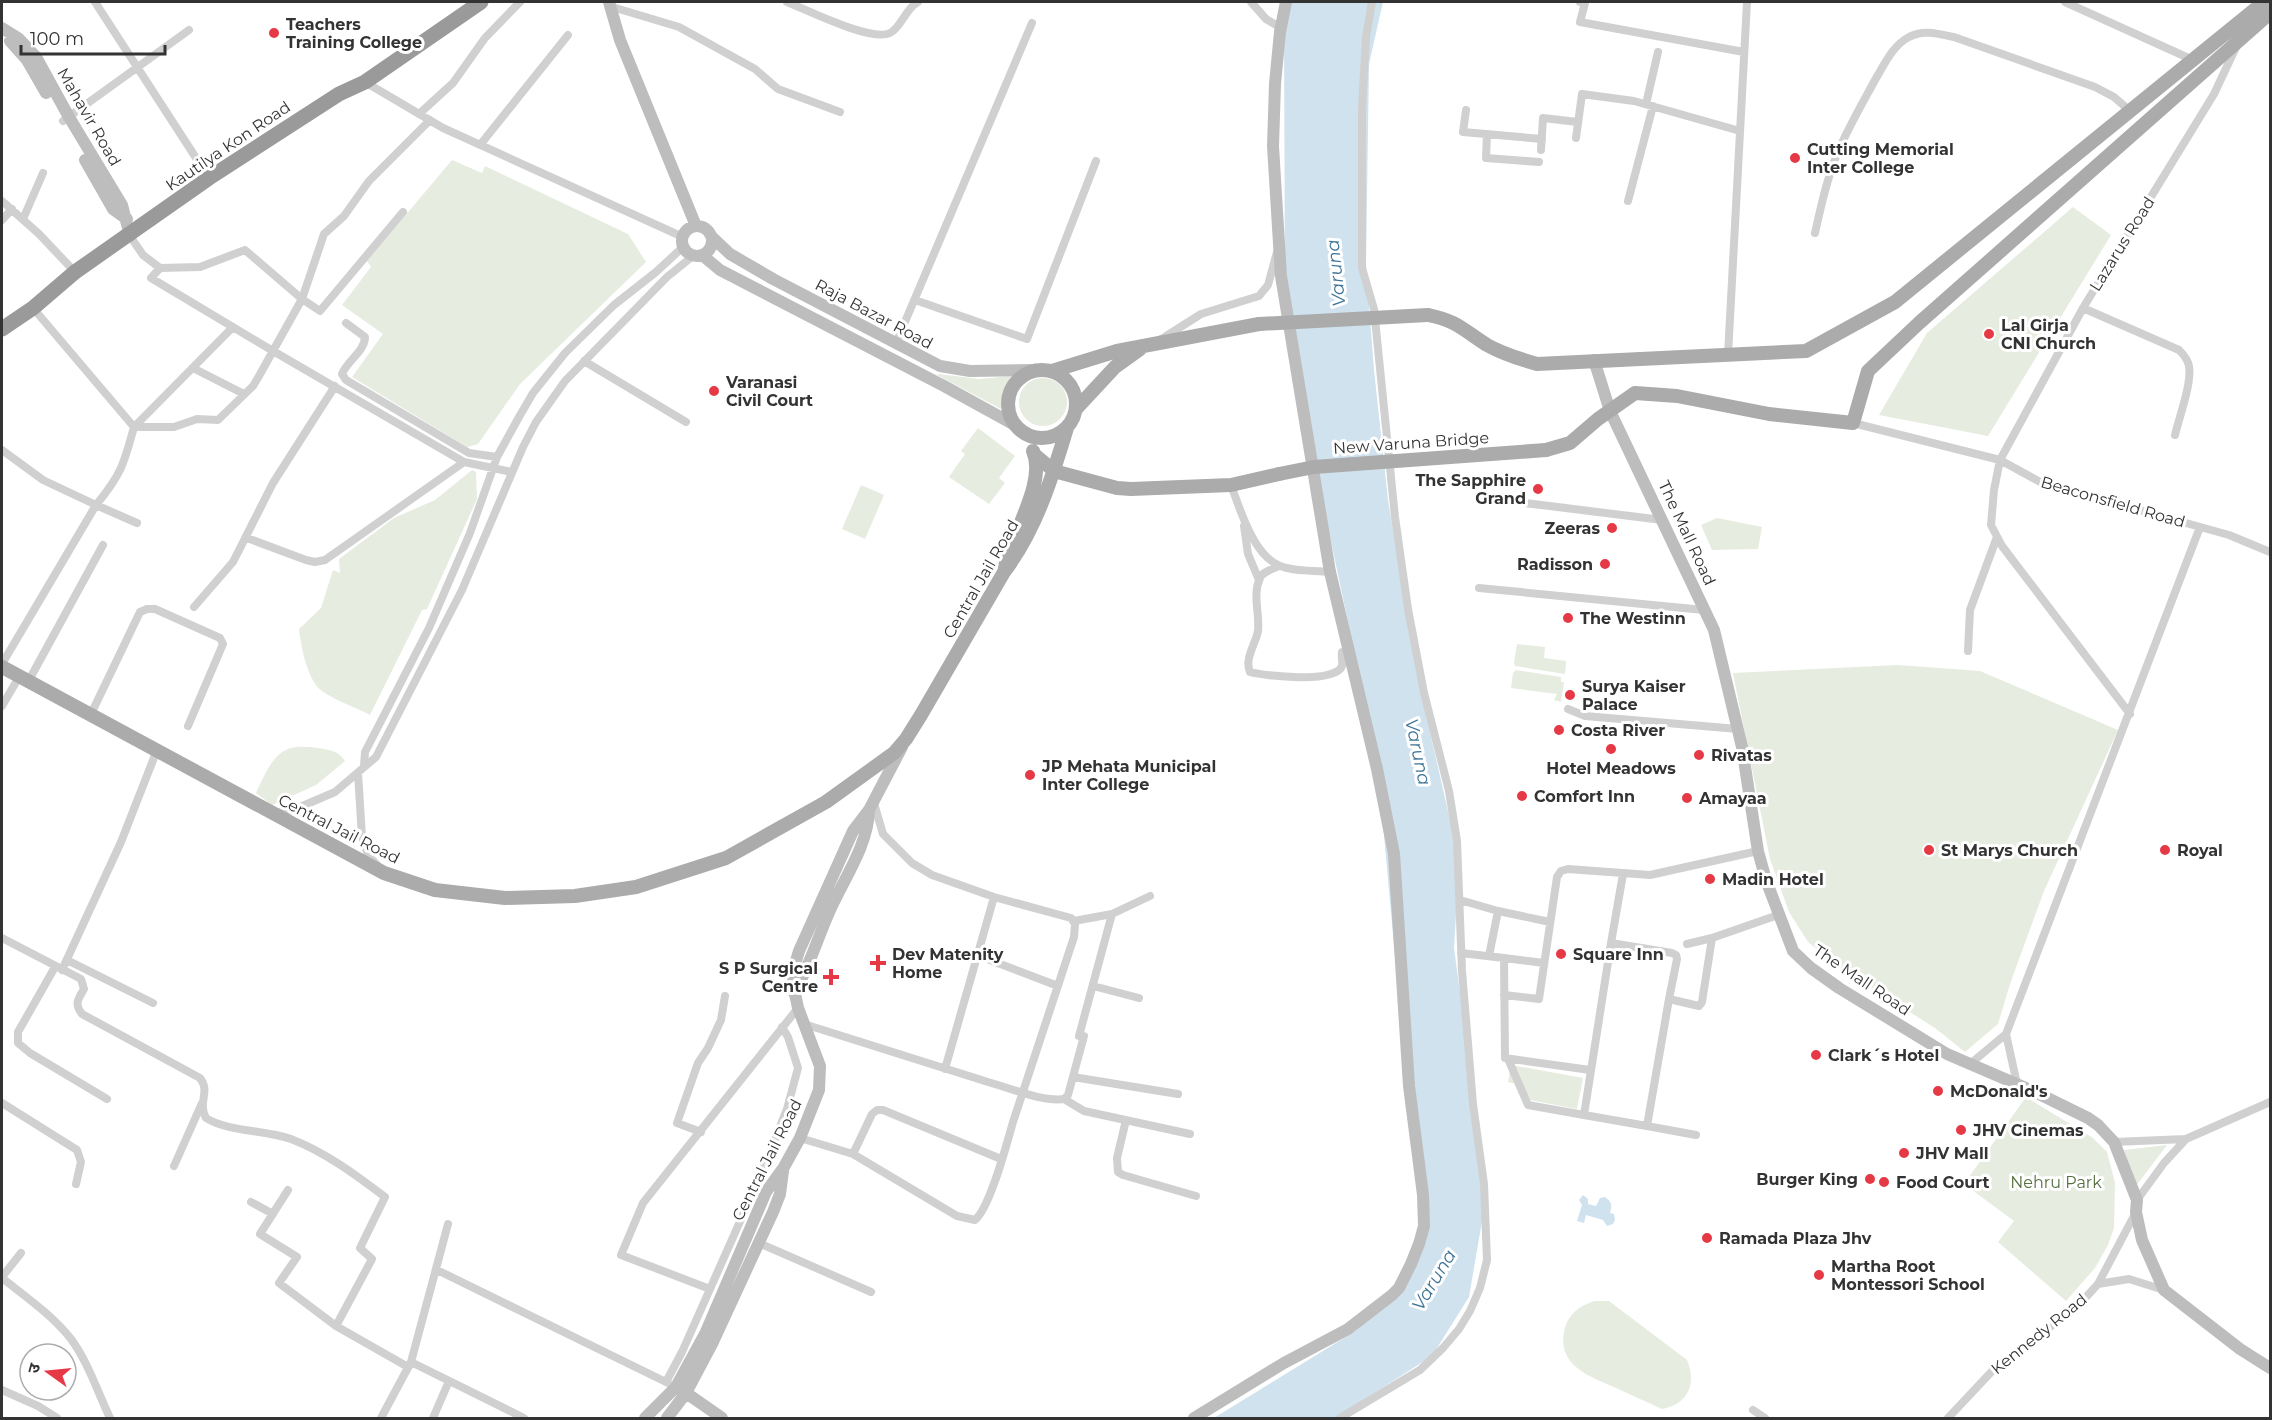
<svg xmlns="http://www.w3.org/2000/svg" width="2272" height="1420" font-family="Montserrat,'Noto Sans Devanagari',sans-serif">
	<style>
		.green { fill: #e6ecdf }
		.water { fill: #cfe2ee }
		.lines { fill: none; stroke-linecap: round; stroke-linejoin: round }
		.street { stroke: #d0d0d0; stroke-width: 8 }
		.secondary { stroke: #bdbdbd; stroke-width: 12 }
		.primary { stroke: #ababab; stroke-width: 14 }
		.highway { stroke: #9a9a9a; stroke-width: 15 }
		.primary-bridge { stroke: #ababab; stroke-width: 14 }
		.poi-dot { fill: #e63946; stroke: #fff; stroke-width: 2 }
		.labels { text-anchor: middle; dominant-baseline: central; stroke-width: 6; stroke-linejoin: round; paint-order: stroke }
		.poi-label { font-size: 16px; font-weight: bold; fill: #333; stroke: #fff; text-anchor: start }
		.street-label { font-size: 16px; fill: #333; stroke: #fff }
		.park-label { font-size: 16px; fill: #56703f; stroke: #fff }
		.water-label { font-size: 18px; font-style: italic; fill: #3f7597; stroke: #fff }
	</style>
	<rect width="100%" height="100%" fill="#fff"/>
	<path class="green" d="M452 160 482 173 485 166 628 234 646 262 520 384 478 444 467 447 352 377 383 334 342 305 371 267 367 261Z
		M2073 207 2111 235 1988 436 1879 415 1927 333Z
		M939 374 979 379 1012 376C1004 387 1002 396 1003 410L937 375Z
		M1019 402a24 24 0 1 1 48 0a24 24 0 1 1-48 0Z
		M978 428 1015 456 999 478 1005 483 989 504 949 477 965 454 961 451Z
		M472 470 476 472 477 499 427 609 422 610 370 715C355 707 336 701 322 691 307 680 301 646 299 629L321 608 333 570 340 573 339 559 394 518 435 500Z
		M861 485 884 495 865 539 842 529Z
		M1717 518 1762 527 1758 549 1712 550 1701 525Z
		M1517 644 1545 647 1544 658 1566 661 1565 674 1515 666 1514 663Z
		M1898 665 1980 671 2118 730 2044 891 2011 981 1998 1024 1965 1052 1935 1028 1845 971 1808 942 1789 912 1770 859 1733 673Z
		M1516 670 1561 677V682H1564L1561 702 1554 700 1557 694 1511 688 1513 673Z
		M310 747C323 749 338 749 345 761L316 785 272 805 256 793C264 777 272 753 291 748 297 746 305 747 310 747Z
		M1511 1065 1583 1078 1577 1109 1525 1099 1517 1084 1508 1082Z
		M2026 1097 2093 1138 2107 1152 2115 1183 2114 1228 2108 1245 2095 1268 2066 1301 1998 1242 2014 1221 1964 1184Z
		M2167 1145 2136 1186 2124 1150Z
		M1594 1301H1609L1687 1360C1697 1384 1688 1404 1662 1409 1647 1402 1631 1395 1616 1388 1589 1376 1555 1365 1565 1328 1569 1313 1580 1306 1594 1301Z"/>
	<path class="water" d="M1289 2H1383L1369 64 1366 265 1374 370 1388 500 1416 671 1453 833 1457 897 1454 948 1487 1192 1469 1297 1432 1356 1335 1418H1214L1357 1330 1413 1267 1429 1222 1408 1098 1377 759 1326 518 1285 298 1284 19Z
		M1583 1195 1588 1199V1204L1596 1206 1600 1198 1605 1197C1612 1202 1612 1205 1610 1213L1614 1214 1615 1220 1613 1224 1607 1226 1603 1220 1586 1215 1584 1223 1577 1221 1582 1205 1579 1200Z"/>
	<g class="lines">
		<path class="street" d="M95 2 209 178
			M787 2C807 10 871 42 890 33 901 28 905 9 918 2
			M1251 2 1266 19 1281 28
			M1580 2 1585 3 1580 22 1744 52
			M2065 2 2193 60
			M609 6 679 27 755 69 778 89 840 112
			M365 82 443 128 683 237
			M1646 104 1658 52
			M1466 110 1463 132 1542 139
			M419 114 453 83 485 38 520 2
			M63 121 189 30
			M1487 134 1486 158 1539 162
			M1576 138 1582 94 1634 101 1740 131
			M480 145 568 35
			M1541 150 1543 118 1578 122
			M2 201 39 234 75 272
			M1628 201 1653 106
			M23 219 43 173
			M2 220 12 209
			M1815 233C1821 206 1827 179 1837 154 1848 128 1862 104 1875 80 1884 65 1893 45 1909 37 1923 29 1939 34 1954 37L2095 87 2114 97 2130 111
			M130 236 143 255 160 268 151 278 273 351 464 462 512 472
			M160 268 200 267 245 250 302 299 320 311 403 212
			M915 300 1027 339 1096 161
			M33 308 134 427 233 327
			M2083 308 2179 350C2183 354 2188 360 2189 366 2192 384 2179 417 2175 435
			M346 323 365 337C365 351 347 361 342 374L346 380 469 453 497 457
			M1160 340 1201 314 1259 296 1268 285 1277 252
			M896 343 1032 23
			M1728 355 1747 2
			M584 361 686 422
			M193 368 244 394
			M1853 423 2000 460 2042 483 2229 535 2270 552
			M2 450 43 480 96 505C121 475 124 464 134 427H174L197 419 218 420 253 386 259 376 302 299 324 234 344 216 369 181 430 120
			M1231 485C1240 509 1253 554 1278 565 1292 572 1314 570 1330 572
			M1517 502 1662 520
			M1244 526 1248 554 1259 580
			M247 538 306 560 315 562 325 560 464 462
			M1279 566C1273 569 1262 572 1260 578 1252 595 1260 614 1258 631 1256 643 1244 659 1250 672 1265 676 1335 684 1342 666 1343 662 1341 656 1342 652L1348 649
			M1479 588 1704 610
			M194 607 233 562 273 483 335 386
			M1968 651 1970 610 1997 537
			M2 664 96 505 137 523
			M28 682 103 545
			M2 706 19 677
			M1568 709 1585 716 1738 729
			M91 714 140 612 147 609H155L220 638 223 644 188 726
			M2130 714 2002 546 1991 525 1994 490 2000 460 2083 308 2214 94 2238 43 2227 31
			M364 766 365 752 429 628 470 533 497 457 519 417 533 393 565 353 614 305 656 272 683 247
			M358 773 362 837 368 855 378 866
			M274 813 293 810 335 792 376 757 462 590 523 447 536 422 565 381 667 277 693 256
			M1460 900 1498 911 1550 922
			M1074 921 1112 914 1150 896
			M2 938 81 979 84 989C78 999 74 1004 82 1014L200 1078C211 1092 197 1102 206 1118 228 1132 266 1130 291 1139 325 1152 356 1175 385 1197L360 1248 372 1259 336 1326
			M1611 943 1623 874
			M1687 944 1712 938
			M1461 953 1504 958 1505 1058 1590 1070
			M977 955 1058 986
			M1489 956 1498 911
			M1504 958 1544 963
			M67 960 153 1003
			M55 967 18 1032V1043L30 1053 107 1099
			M62 970 121 842 157 750
			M1093 986 1139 998
			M1504 995 1539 999 1557 877 1561 871 1568 869 1650 875 1758 851
			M804 1024C865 1043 926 1063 988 1082 1010 1088 1042 1102 1064 1099L1068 1095 1084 1036
			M1079 1036 1112 914
			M1508 1059 1528 1105 1584 1115
			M1970 1064 2006 1034
			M945 1069 994 897
			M1073 1077 1178 1094
			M2017 1084 2006 1034 2200 527
			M1064 1099 1084 1111 1190 1134
			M2 1103 77 1150 81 1162 76 1184
			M1126 1120 1117 1158 1118 1172 1123 1175 1196 1196
			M1647 1126 1584 1115 1611 943 1672 953 1676 955 1677 959 1669 999
			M701 1132 677 1123 698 1063 708 1048 721 1020 725 996
			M1696 1135 1647 1126 1669 999 1699 1006 1702 1002 1712 938 1778 915
			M800 1138 853 1154 957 1216 975 1220C990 1208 1007 1143 1013 1122 1033 1060 1054 999 1074 937L1075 924 1071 918 994 897 932 875 912 863 883 834 873 800
			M2114 1142 2186 1139 2270 1102
			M853 1154 872 1114 877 1110H883L1001 1159
			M174 1166 202 1103
			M288 1190 260 1234 297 1257 279 1283 336 1326 408 1367
			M2137 1200 2164 1163 2186 1139
			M251 1202 273 1214
			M759 1243 871 1292
			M437 1270 668 1383
			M2 1277 21 1253
			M2 1278C26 1297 52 1315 71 1339 88 1362 98 1393 110 1418
			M2098 1284 2129 1279 2164 1290
			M710 1289 762 1172 787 1109 798 1068 788 1037 782 1027
			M411 1362 524 1418
			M666 1382 682 1352 710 1289 621 1255 643 1203 798 1008
			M2 1390 38 1406 57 1418
			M1753 1410 1765 1418
			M381 1418 411 1362 448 1224
			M433 1418 449 1381
			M1340 1418 1420 1370 1443 1348 1459 1329 1470 1311 1480 1288 1487 1260 1484 1184 1473 1104 1462 971 1457 841 1449 791 1424 693 1408 609 1395 517 1374 309 1362 268V108L1366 37 1372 2
			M1948 1418 1995 1368 2077 1307 2098 1284 2136 1212"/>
		<path class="secondary" d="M609 2 620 40 696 226
			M2 28 18 38 36 57 69 117 122 205 130 236
			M10 41 27 60 46 93
			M85 160 113 209 127 219
			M682 241a15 15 0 1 1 30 0a15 15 0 1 1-30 0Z
			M711 236 730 254 773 279 940 366 970 371 1039 370
			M702 255 720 270 944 386 1013 424
			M1594 360 1610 411 1714 630 1742 747 1758 851 1766 880 1793 951 1811 968 1839 988 1947 1054 2033 1091 2088 1118 2098 1125 2114 1142 2137 1200 2136 1212 2142 1240 2164 1290 2240 1349 2270 1368
			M794 993C810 966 818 936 831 908 845 877 868 845 869 810
			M679 1388 722 1418
			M645 1418 676 1387 705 1334 766 1192 784 1167 800 1138 819 1090 820 1066 798 1008 793 984V971L799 951 853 831 869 810 902 747
			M667 1418 686 1393 712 1344 773 1212 780 1194 783 1171
			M1194 1418 1284 1363 1348 1329 1392 1295 1399 1288 1411 1264 1419 1244 1424 1226 1423 1195 1409 1086 1394 854 1377 769 1330 572 1281 276 1273 146 1275 84 1280 32 1286 2"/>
		<path class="primary" d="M1428 315C1458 321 1463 330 1487 345 1503 354 1520 359 1537 364L1806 351 1895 302 2264 2
			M1008 404a34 34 0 1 1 68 0a34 34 0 1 1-68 0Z
			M1052 371 1117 351 1259 324
			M1076 409 1115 367 1140 349
			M1546 450 1570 443 1598 419 1635 393 1677 396 1769 414 1853 423 1868 371 1919 323 2270 13
			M1035 455 1054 471 1117 488 1131 489 1231 485 1279 474
			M1005 567C1011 535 1047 482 1033 451
			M2 667 384 873 435 890 505 898 575 896 636 887 726 858 826 802 894 753 906 739 921 715 1004 572C1036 530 1052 478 1067 428"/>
		<path class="highway" d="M2 329 33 308 75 272 209 178 339 94 365 82 481 2"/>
		<path class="primary-bridge" d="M1259 324 1428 315
			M1279 474 1314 467 1546 450"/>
	</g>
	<g class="poi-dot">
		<circle cx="274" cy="33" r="6"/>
		<circle cx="1795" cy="158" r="6"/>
		<circle cx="1989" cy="334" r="6"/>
		<circle cx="714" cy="391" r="6"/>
		<circle cx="1538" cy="489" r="6"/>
		<circle cx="1612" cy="528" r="6"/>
		<circle cx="1605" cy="564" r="6"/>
		<circle cx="1568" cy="618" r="6"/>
		<circle cx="1570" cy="695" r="6"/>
		<circle cx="1559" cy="730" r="6"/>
		<circle cx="1611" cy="749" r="6"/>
		<circle cx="1699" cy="755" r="6"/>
		<circle cx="1030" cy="775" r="6"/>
		<circle cx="1522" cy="796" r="6"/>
		<circle cx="1687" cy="798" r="6"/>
		<circle cx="1929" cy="850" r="6"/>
		<circle cx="2165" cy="850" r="6"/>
		<circle cx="1710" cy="879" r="6"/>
		<circle cx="1561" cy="954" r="6"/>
		<path d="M875 954h6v6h6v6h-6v6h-6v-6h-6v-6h6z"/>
		<path d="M828 968h6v6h6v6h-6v6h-6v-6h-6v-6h6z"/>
		<circle cx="1816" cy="1055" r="6"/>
		<circle cx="1938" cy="1091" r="6"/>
		<circle cx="1961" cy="1130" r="6"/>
		<circle cx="1904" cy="1153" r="6"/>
		<circle cx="1870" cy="1179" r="6"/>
		<circle cx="1884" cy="1182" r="6"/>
		<circle cx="1707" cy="1238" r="6"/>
		<circle cx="1819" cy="1275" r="6"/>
	</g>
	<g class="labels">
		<g class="poi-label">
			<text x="286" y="24">Teachers<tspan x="286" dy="18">Training College</tspan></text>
			<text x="1807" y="149">Cutting Memorial<tspan x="1807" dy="18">Inter College</tspan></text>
			<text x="2001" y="325">Lal Girja<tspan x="2001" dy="18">CNI Church</tspan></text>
			<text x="726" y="382">Varanasi<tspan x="726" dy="18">Civil Court</tspan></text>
			<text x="1526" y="480" text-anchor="end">The Sapphire<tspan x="1526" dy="18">Grand</tspan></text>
			<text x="1600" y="528" text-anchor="end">Zeeras</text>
			<text x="1593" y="564" text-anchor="end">Radisson</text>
			<text x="1580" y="618">The Westinn</text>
			<text x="1582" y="686">Surya Kaiser<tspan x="1582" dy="18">Palace</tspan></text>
			<text x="1571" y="730">Costa River</text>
			<text x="1711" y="755">Rivatas</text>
			<text x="1042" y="766">JP Mehata Municipal<tspan x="1042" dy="18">Inter College</tspan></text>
			<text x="1611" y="768" text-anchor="middle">Hotel Meadows</text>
			<text x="1534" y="796">Comfort Inn</text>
			<text x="1699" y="798">Amayaa</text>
			<text x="1941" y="850">St Marys Church</text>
			<text x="2177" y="850">Royal</text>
			<text x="1722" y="879">Madin Hotel</text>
			<text x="892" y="954">Dev Matenity<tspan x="892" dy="18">Home</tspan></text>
			<text x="1573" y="954">Square Inn</text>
			<text x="818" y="968" text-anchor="end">S P Surgical<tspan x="818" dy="18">Centre</tspan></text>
			<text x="1828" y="1055">Clark´s Hotel</text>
			<text x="1950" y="1091">McDonald's</text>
			<text x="1973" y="1130">JHV Cinemas</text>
			<text x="1916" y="1153">JHV Mall</text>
			<text x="1858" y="1179" text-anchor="end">Burger King</text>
			<text x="1896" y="1182">Food Court</text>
			<text x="1719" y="1238">Ramada Plaza Jhv</text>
			<text x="1831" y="1266">Martha Root<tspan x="1831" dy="18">Montessori School</tspan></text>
		</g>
		<g class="street-label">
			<text transform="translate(89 117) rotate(60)">Mahavir Road</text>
			<text transform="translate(228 146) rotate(-34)">Kautilya Kon Road</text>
			<text transform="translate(2122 244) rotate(-58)">Lazarus Road</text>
			<text transform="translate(874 314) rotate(28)">Raja Bazar Road</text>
			<text transform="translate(1411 443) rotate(-4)">New Varuna Bridge</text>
			<text transform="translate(2113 502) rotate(16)">Beaconsfield Road</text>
			<text transform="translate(1687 533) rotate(65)">The Mall Road</text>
			<text transform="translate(981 579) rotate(-60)">Central Jail Road</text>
			<text transform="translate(339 829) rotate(27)">Central Jail Road</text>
			<text transform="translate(1862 980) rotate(34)">The Mall Road</text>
			<text transform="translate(767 1160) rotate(-63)">Central Jail Road</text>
			<text transform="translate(2039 1334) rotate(-39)">Kennedy Road</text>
		</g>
		<g class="park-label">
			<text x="2056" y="1182">Nehru Park</text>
		</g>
		<g class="water-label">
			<text transform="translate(1336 273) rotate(-96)">Varuna</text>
			<text transform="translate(1418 752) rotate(78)">Varuna</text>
			<text transform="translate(1434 1280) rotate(-59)">Varuna</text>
		</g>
	</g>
	<rect width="2272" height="1420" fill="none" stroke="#333333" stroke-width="6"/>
	<g transform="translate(48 1372) rotate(285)"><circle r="28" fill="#ffffff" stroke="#adadad" stroke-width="1.5"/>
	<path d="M0-4.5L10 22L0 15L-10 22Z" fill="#e63946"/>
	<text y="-9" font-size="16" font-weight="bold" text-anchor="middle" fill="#333333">उ</text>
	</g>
	<path d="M21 45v9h144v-9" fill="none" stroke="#333333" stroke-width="3"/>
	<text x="30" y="45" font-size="18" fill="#333333" stroke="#ffffff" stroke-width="4.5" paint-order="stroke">100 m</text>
</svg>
